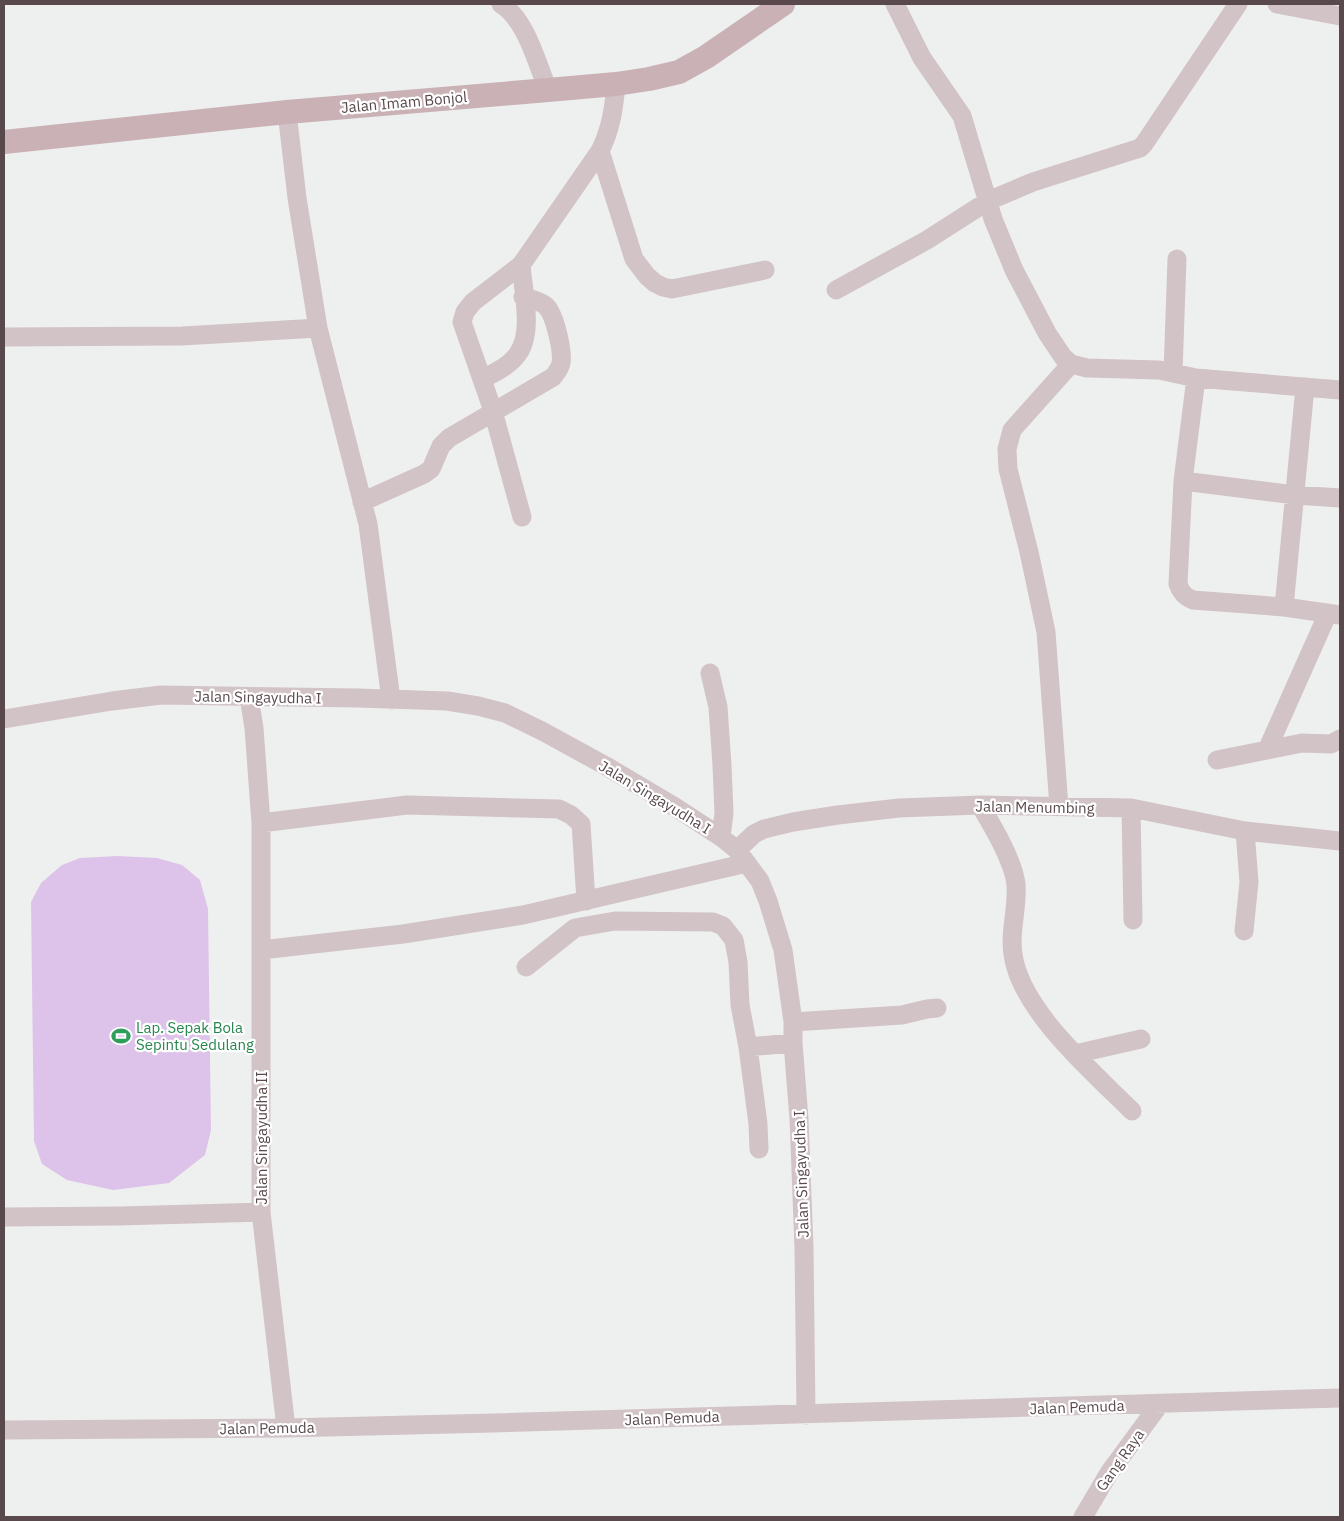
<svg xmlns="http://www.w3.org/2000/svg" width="1344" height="1521" font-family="'IBM Plex Sans',sans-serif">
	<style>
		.green { fill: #ddc2e9 }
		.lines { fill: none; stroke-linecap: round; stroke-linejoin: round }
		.minor { stroke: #d2c3c6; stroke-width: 19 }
		.major { stroke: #cab1b6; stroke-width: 24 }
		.labels { text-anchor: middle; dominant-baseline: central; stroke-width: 4.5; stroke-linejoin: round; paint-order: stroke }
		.street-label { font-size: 15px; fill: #59494c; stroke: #fff }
		.leisure-label { font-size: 15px; fill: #27864d; stroke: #fff; text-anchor: start }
	</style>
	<rect width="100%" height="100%" fill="#eef0ef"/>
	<path class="green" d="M117 856 157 858 182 865 200 880 208 909 211 1130 205 1155 169 1183 113 1190 67 1180 42 1164 34 1141 31 902 41 883 62 865 80 858Z"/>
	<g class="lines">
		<path class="minor" d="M501 4C526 19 537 64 548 90
			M895 4 922 58 962 116 993 219 1014 270 1047 333 1063 357 1071 364 1087 368 1159 370 1196 378 1183 481 1178 584C1181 593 1185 597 1193 600L1284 607 1340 615
			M1277 4 1340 16
			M287 112 297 198 318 328 368 524 391 700
			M600 151 634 259 647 276 655 283 663 287 672 289 765 270
			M836 290 927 240 988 201 1033 182 1140 148 1144 144 1238 4
			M4 337 182 336 318 328
			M1173 373 1177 259
			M1196 378 1340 390
			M482 379C494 373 509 366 517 355 534 334 523 291 521 265
			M1183 481 1295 495 1340 498
			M362 502 424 474 431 469 441 446 449 438 553 377C556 373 560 369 561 363 563 351 555 315 546 306 539 300 531 299 523 297
			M522 517 493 411 462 322 465 312 473 302 521 265 600 151C611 129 614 108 616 84
			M1284 607 1305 387
			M710 673 718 707 722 765 724 813 721 837
			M249 697 254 728 261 823V1212L286 1428
			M4 719 112 701 161 695 358 698 447 701 478 706 505 713 542 731 606 766 675 807 721 837 737 850 760 881 768 901 783 950 793 1022V1043L799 1119 804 1248 806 1415
			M1267 750 1302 743 1331 744 1340 739
			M1217 760 1267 750 1328 613
			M980 805C993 827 1013 860 1016 884 1018 910 1008 935 1014 960 1025 1014 1094 1073 1132 1111
			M1059 807 1046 632 1029 552 1008 469 1007 449 1012 430 1071 364
			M1131 808 1133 920
			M261 823 407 805 559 809 571 815 581 824 586 901
			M737 850 754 834 764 829 793 822 838 815 899 808 980 805 1131 808 1245 831 1340 841
			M1244 931 1249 882 1245 831
			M261 950 403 934 523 915 747 863
			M526 967 575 928 615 921 713 922 723 926 734 940 738 962 740 1005 748 1047 793 1043
			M793 1022 902 1015 927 1009 937 1008
			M748 1047 758 1124 759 1149
			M1075 1054 1141 1039
			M4 1217 119 1216 261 1212
			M4 1430 286 1428 493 1423 1340 1398
			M1083 1517 1109 1473 1159 1405"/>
		<path class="major" d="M4 142 287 112 548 90 616 84 649 79 679 72 706 57 783 4"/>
	</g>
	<defs>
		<g id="stadium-bare" transform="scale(1.5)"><path d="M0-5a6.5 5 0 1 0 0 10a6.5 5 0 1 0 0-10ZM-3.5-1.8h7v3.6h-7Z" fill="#2e9e5b" stroke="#fff" stroke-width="2.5" paint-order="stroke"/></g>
	</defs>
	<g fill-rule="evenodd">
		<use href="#stadium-bare" x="121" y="1036"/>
	</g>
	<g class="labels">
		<g class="street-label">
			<text transform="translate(404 102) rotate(-5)">Jalan Imam Bonjol</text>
			<text transform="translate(258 697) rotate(1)">Jalan Singayudha I</text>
			<text transform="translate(655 797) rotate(31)">Jalan Singayudha I</text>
			<text transform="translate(1035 807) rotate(1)">Jalan Menumbing</text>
			<text transform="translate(261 1138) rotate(-90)">Jalan Singayudha II</text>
			<text transform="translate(801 1174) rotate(-92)">Jalan Singayudha I</text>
			<text transform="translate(1077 1407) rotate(-2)">Jalan Pemuda</text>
			<text transform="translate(672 1418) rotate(-2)">Jalan Pemuda</text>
			<text transform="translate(267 1428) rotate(-1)">Jalan Pemuda</text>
			<text transform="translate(1120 1460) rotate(-55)">Gang Raya</text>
		</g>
		<g class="leisure-label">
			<text x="136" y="1027">Lap. Sepak Bola<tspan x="136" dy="17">Sepintu Sedulang</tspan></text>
		</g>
	</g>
	<rect width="1344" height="1521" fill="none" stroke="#59494c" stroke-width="10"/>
</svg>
